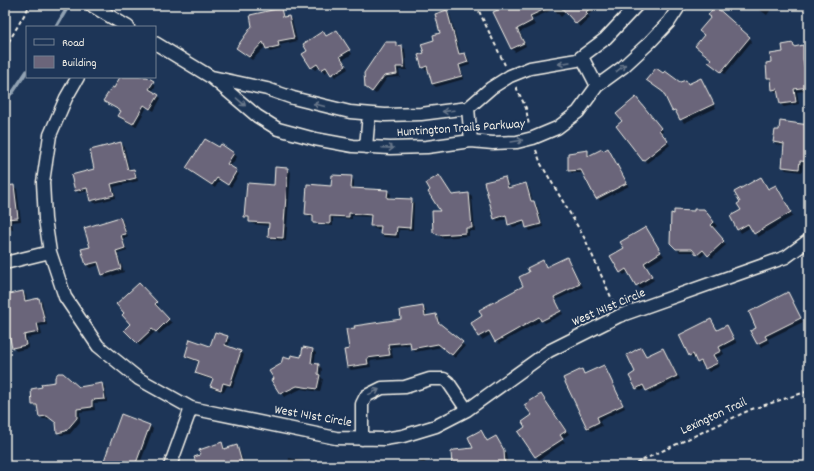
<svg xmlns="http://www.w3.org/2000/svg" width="814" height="471" font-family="Dekko,sans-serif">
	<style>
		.shadow { fill: #0007 }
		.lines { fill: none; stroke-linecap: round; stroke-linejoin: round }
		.stream { stroke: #91a2b3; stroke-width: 3.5 }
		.building { fill: #6b657a; stroke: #f4f1e8 }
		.minor-casing { stroke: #f4f1e8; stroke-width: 15 }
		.path { stroke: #f4f1e8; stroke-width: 2; stroke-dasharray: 4 3; stroke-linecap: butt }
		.minor { stroke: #1d3557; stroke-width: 12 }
		.oneway { stroke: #68778a }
		.labels { text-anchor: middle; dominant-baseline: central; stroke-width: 4; stroke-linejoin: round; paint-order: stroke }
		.street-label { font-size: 13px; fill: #f4f1e8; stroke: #1d3557 }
	</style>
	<rect width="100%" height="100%" fill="#1d3557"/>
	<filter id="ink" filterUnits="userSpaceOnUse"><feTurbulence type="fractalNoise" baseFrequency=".025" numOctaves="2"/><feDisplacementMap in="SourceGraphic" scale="8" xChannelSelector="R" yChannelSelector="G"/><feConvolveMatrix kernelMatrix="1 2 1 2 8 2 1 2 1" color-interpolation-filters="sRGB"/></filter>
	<g filter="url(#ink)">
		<path class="shadow" d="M502 5H601L588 15 590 18 580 27 566 12 561 17 554 9 532 19 535 25 520 32 526 46 515 52 511 48 501 10Z
			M753 5H774L767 15Z
			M281 9 285 18 289 17 292 20 297 41 280 45 281 49 270 52 266 46 252 60 237 48Z
			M446 11 450 15 461 55 465 54 468 57 470 65 461 68 464 79 436 87 432 84 428 70H426L422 67 425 53 441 33Z
			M337 31 352 54 343 60 348 69 335 77 329 70 325 73 320 67 315 70 312 67 309 51 323 33 327 37Z
			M749 37 752 41 725 74 713 65 712 59Z
			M395 43 405 49 407 70H399L400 77 387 78 376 94 370 90Z
			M793 44 796 47 803 46 806 49 809 90 797 92 799 104 784 107 780 104 779 92H776L773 89 772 81 768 78 772 63Z
			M121 77H145L156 85 152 92 161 98 154 111 147 107 136 127 122 119 119 116 122 112 105 101Z
			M701 79 716 108 684 123 678 113 673 110 685 81 689 85Z
			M639 102 663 131 661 133 670 145 647 163 617 127Z
			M809 126V165L803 164 802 172 786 170 783 167 785 146 777 145 774 142Z
			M121 143 124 146 130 171 133 170 136 173 138 181 114 187 116 198 95 203 91 200 89 191 79 193 76 190Z
			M219 149 234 153 237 157 230 167 239 174 231 187 220 180 215 188 187 168Z
			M608 150 629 186 600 201 584 173H572L569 170 588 152 591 155Z
			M288 169 291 172 286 241 272 240 269 236 270 226 253 224 245 216 275 186Z
			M438 176 453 196 469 194 472 197 475 231H469V236L442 238 438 235 442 211Z
			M351 177 354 181V189L387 191 391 194 390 199 411 200 414 203 413 230H399V238L384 237 381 234 382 229H375L371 226 372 217 352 216V219L333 218V226L317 225 314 222V218L309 217 306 214 332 187Z
			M505 178 508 181 510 189 526 184 529 188 533 202 537 205 543 227 530 231 526 224 513 227 507 219 498 221 495 218Z
			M761 179 769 190 775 186 779 189 793 216 758 237 751 227 741 233 731 217 742 210Z
			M13 186 17 189 21 221 12 222 13 229 8 230V236H5V187Z
			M703 210 717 226 713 229 726 245 712 258 706 252 701 257 696 252H680L671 243 675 211Z
			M120 218 123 221 128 237 123 239 127 251 118 254 124 272 106 278 103 275 100 265 90 268 87 265Z
			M645 228 664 256 646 267 654 280 640 289 629 272 624 275 621 272Z
			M567 258 583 287 556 300 563 314 545 323 542 320 499 344 492 334 482 340 479 336 472 323 524 286 530 273 542 261 547 268Z
			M139 285 159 306 157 308 172 323 159 334 156 331 140 346 125 330 132 324Z
			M23 292 26 295 27 302 39 299 42 302 47 325 40 326 42 335 27 338 29 348 16 351 13 347 10 334 5 335V295Z
			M788 294 803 322 768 339 769 343 761 347 752 331 758 328Z
			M422 307 426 310 427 317 436 315 439 318 440 325 465 346 455 358 442 347 415 352 412 345 391 347 393 358 370 361 371 367 351 370 348 367 350 350Z
			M711 320 718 331 727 326 737 343 722 350 724 354 716 358 720 366 709 372 703 364 701 365 696 357 693 359 690 355Z
			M227 337 230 340 228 347 240 351 244 355 233 387 227 386 224 392 214 389 211 386 213 380 199 376 196 372 199 362 189 359 186 356 211 347Z
			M641 349 647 357 663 349 680 379 650 394 646 388 640 391 637 388V373Z
			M313 350 316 353 314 365H319L322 369 321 377 323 379 320 392 301 389 284 397 273 381 291 360 302 358Z
			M603 366 625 408 599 421 602 426 591 431 587 428 581 370 585 375Z
			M102 384 105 387 107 402 94 403 95 410 80 412V422L70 434 61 435 58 432 57 424 51 419H43L40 416 39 408 33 405 79 388Z
			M544 398 569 434 562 439 565 442 539 460 520 433 527 428Z
			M122 415 150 426 153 429 139 466H103Z
			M481 431 488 442 496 437 499 441 506 454 508 466H455L475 449Z
			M222 443 226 449 236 446 239 449 245 466H192Z
			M289 458 303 461 306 466H288Z
			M424 461 428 466H410Z
			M5 462 10 464 12 466H5Z
			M756 463 759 466H749Z"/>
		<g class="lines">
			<path class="stream" d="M56 27 66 10
				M5 98 13 92 27 71"/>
		</g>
		<path class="building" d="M498 5H554L530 16 532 21 517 29 524 43 511 49 493 12 500 9Z
			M559 5H594L586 12 588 14 576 24Z
			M715 6 750 37 721 72 708 62 711 59 695 46 704 35 699 31 711 17 708 15Z
			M281 8 283 17 289 16 294 38 278 41 279 46 266 49 263 42 249 57 236 48 252 26 250 15Z
			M447 10 459 54 465 53 468 62 459 65 462 76 432 84 427 66 422 68 418 55 424 53 421 44 434 40 433 35 440 33 435 14Z
			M337 30 350 50 340 56 346 66 331 75 326 67 321 70 317 64 311 68 302 54 307 51 303 44 323 31 326 36Z
			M385 42H396V46L402 45 404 67H396L397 74 384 76 372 92 365 87 364 73Z
			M793 43 794 47 803 45V59L808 87 794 89 796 102 780 104 777 89 772 90 771 78H767L766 63 771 62 770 54 783 52 782 45Z
			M656 68 663 73 665 71 680 82 686 80 688 84 701 78 714 104 680 120 675 110 672 111 663 92 646 80Z
			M120 77H147L154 81 149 89 159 95 150 109 144 105 133 124 118 116 121 111 103 101 112 87 114 88Z
			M636 97 661 128 659 130 668 141 643 161 616 126 622 121 616 114Z
			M780 121 809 125V162L800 161 799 169 782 167 784 144 773 142 775 130H779Z
			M205 139 219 147 221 144 234 153 227 164 237 170 228 185 217 178 212 185 186 168Z
			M121 142 128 170 134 169 136 178 111 184 114 195 90 201 87 188 75 191 71 175 94 169 90 150Z
			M608 148 627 183 596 199 581 170 568 171V153L588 150V156L602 149 603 151Z
			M275 167 288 168 283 238 268 237 269 223 249 222V217H244L247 183 274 185Z
			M332 175 352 176 351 188 388 190 387 198 412 199 410 228 397 227 396 235 380 234 381 226H370L371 215 349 213V217L330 216V224L313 223V215L305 214 307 184 331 186Z
			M439 175 452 195 469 193 472 228H466V233L438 235 433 232 432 211H440L428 192 430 190 426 183Z
			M505 177 508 188 526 183 531 201H534L541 224 526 228 524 220 508 225 506 215 494 219 484 182Z
			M761 177 768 189 776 185 791 212 754 234 748 224 737 230 730 216 741 210 737 204 740 202 734 192Z
			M14 185 18 218 5 219V186Z
			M694 209H704L714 222 711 225 723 239H722L724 241 708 256 703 250 697 255 692 249H676L670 243 671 213 674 214V210L694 211Z
			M120 217 126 234 121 235 125 248 116 251 121 269 102 275 98 262 86 265 81 249 90 247 84 228Z
			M646 227 661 252 644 263 652 276 636 286 626 269 620 273 610 256 624 248 620 242Z
			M567 257 580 284 554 297 561 311 541 321 539 317 495 342 489 331 478 337 471 323 482 316 479 310 523 286 519 277 529 272 527 268 543 260 546 267Z
			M139 283 157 302 155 304 169 319 156 332 152 329 137 343 124 330 130 324 122 315 124 313 116 304Z
			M23 291 25 301 39 298 45 322 37 323 39 332 24 335 26 345 12 348 5 315V295Z
			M788 292 801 318 765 336 767 339 757 344 750 331 756 328 749 312Z
			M423 306 425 316 436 314 438 322 463 342 452 355 438 344 411 349 410 342 388 344 390 355 367 358 368 364 347 367 344 350 349 349 346 329 355 328 354 326 401 319 400 310Z
			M711 319 717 330 727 325 734 339 719 347 721 351 713 355 718 363 705 369 701 361 697 363 693 354 689 356 679 335Z
			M215 332 228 336 225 345 241 351 230 385 223 383 221 390 210 386 213 379 195 373 199 361 185 356 190 339 210 346Z
			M303 347 313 349 311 363 319 364 318 374 320 375 317 389 297 386 280 394 271 380 274 379 269 371 281 364 283 357 290 359 291 355 301 357Z
			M641 347 646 356 663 348 677 376 646 391 643 385 636 389 629 376 635 372 627 355Z
			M604 365 623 405 597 417 599 422 587 428 563 378 582 369 584 374Z
			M58 373H63L79 387 102 383 105 399 92 400V407L77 409V418L66 431 57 433 56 423 47 416 39 417 37 405H32L31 389 42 387 41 384 55 382V377Z
			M541 394 566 431 560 435 563 439 535 457 518 432 525 427 522 422 532 415 524 405Z
			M121 414 150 425 135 466H102Z
			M481 430 487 441 496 436 504 450 505 466H452L451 452 454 450 473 448 468 437Z
			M222 442 224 449 237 445 242 463 238 464 239 466H197L194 457 200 455 199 450Z"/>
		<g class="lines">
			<g class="minor-casing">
				<path id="minor" d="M91 5 128 27
					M155 43 211 77 257 116 278 129 315 139 353 146 390 148 427 147 471 141 493 143 517 142 533 138 557 128 578 112 597 86 623 67 650 42 669 22 680 5
					M582 57 597 86
					M78 77 66 98 50 135 43 182 45 219 50 252 65 297 98 346 139 379 191 408 336 438 384 439 403 436 436 426 467 410 549 351 619 316 786 257 809 240
					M212 77 267 89 293 98 350 112 385 115 421 114 468 108 491 88 510 76 530 68 577 60 605 39 637 5
					M468 108 471 141
					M366 147 369 114
					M5 263 50 252
					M362 439V404L366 396 382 388 405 387 430 379H444L448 382 467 410
					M170 466 191 408"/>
			</g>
			<path class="path" d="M476 5 505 65
				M5 48 30 5
				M516 87 526 108 529 126
				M536 150 541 164 585 239 615 306
				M630 466 752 409 809 391"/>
			<use href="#minor" class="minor"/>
		</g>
		<defs><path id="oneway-shaft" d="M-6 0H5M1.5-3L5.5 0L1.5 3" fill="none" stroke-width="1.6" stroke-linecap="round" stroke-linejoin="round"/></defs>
		<g class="oneway">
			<use href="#oneway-shaft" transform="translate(564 63) rotate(170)"/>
			<use href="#oneway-shaft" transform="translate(621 68) rotate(-38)"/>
			<use href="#oneway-shaft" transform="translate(241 102) rotate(41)"/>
			<use href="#oneway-shaft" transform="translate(319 105) rotate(-166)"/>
			<use href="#oneway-shaft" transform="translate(448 111) rotate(173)"/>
			<use href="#oneway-shaft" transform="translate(517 141) rotate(-9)"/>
			<use href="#oneway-shaft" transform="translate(388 148) rotate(2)"/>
			<use href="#oneway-shaft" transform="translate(374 392) rotate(-26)"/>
		</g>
	</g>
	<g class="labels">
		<g class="street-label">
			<text transform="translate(461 129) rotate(-4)">Huntington Trails Parkway</text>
			<text transform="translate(609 308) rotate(-23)">West 141st Circle</text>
			<text transform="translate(313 417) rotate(10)">West 141st Circle</text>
			<text transform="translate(714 417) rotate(-25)">Lexington Trail</text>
		</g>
	</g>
	<rect width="814" height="471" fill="none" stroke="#1d3557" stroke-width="20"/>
	<rect x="10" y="10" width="794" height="451" fill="none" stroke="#f4f1e8" stroke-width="1.5" filter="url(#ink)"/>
	<rect x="26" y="26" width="130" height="52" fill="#1d3557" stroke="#738091"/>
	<rect x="34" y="39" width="20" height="6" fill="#1d3557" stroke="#738091"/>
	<text x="62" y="46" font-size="12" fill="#f4f1e8">Road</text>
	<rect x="34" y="56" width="20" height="12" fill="#6b657a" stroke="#738091"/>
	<text x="62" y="66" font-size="12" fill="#f4f1e8">Building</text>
</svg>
